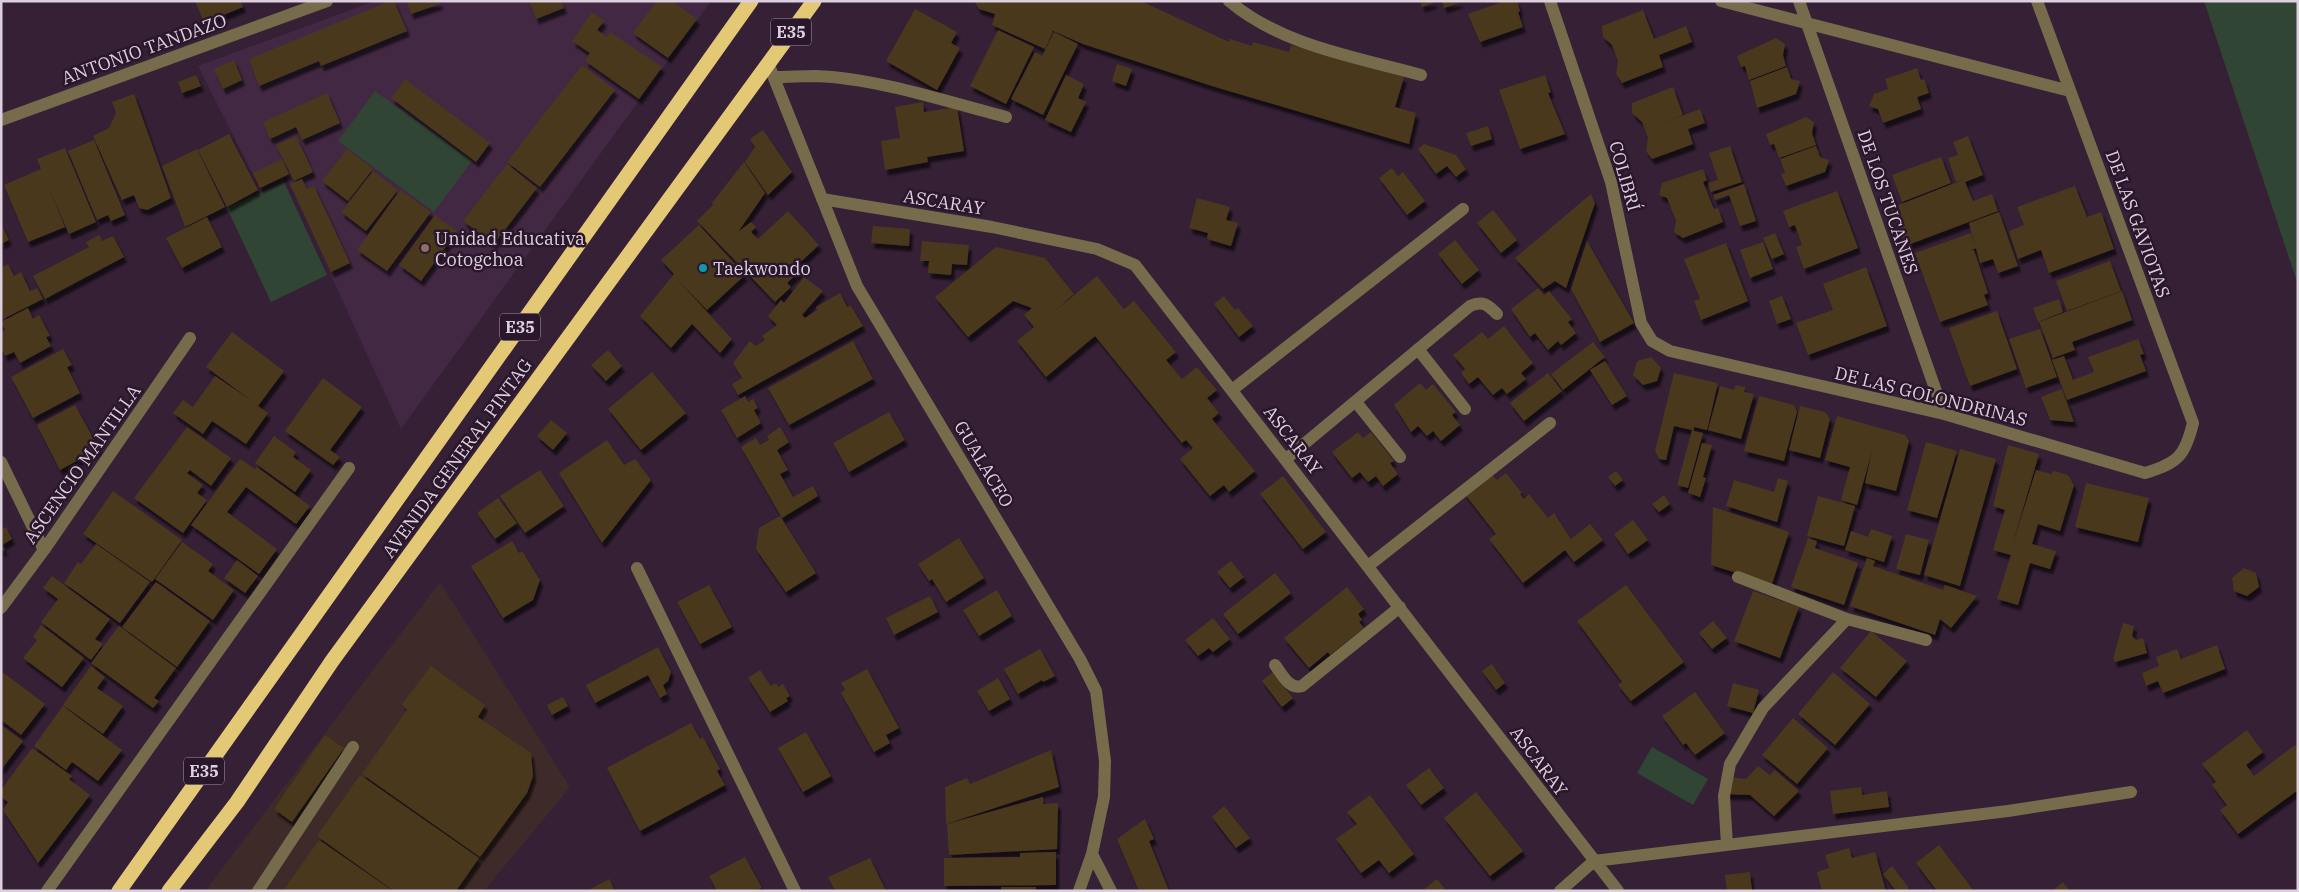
<svg xmlns="http://www.w3.org/2000/svg" width="2299" height="892" font-family="'IBM Plex Serif',serif">
	<style>
		.industrial { fill: #3e2a29 }
		.built { fill: #422843 }
		.green { fill: #314534 }
		.building { fill: #4a371e; filter: url(#shadow) }
		.lines { fill: none; stroke-linecap: round; stroke-linejoin: round }
		.minor { stroke: #766c4c; stroke-width: 12 }
		.highway { stroke: #e3c875; stroke-width: 15 }
		.education-dot { fill: #8d6e63; stroke: #2b172c; stroke-width: 2 }
		.culture-dot { fill: #0f9aa8; stroke: #2b172c; stroke-width: 2 }
		.labels { text-anchor: middle; dominant-baseline: central; stroke-width: 5; stroke-linejoin: round; paint-order: stroke }
		.shield { fill: #2b172c; stroke: #a898a9; stroke-width: 1 }
		.shield-label { font-size: 16px; font-weight: bold; fill: #ddd0de }
		.street-label { font-size: 18px; fill: #ddd0de; stroke: #2b172c }
		.poi-label { font-size: 18px; fill: #ddd0de; stroke: #2b172c; text-anchor: start }
	</style>
	<defs>
		<filter id="shadow"><feDropShadow dx="3" dy="5.5" stdDeviation="1" flood-color="#0009"/></filter>
	</defs>
	<rect width="100%" height="100%" fill="#352036"/>
	<path class="industrial" d="M440 582 570 787 484 891H205Z"/>
	<path class="built" d="M375 1H711L401 429 286 177 260 188 198 66Z"/>
	<path class="green" d="M2204 1H2298V285Z
		M375 91 472 161 434 212 338 141Z
		M284 182 327 275 271 302 227 208Z
		M1652 747 1708 779 1693 805 1637 773Z"/>
	<path class="building" d="M195 1H241L243 7 204 23Z
		M390 1H394L407 31 321 66 319 61 259 86 249 59Z
		M406 1H439L440 4 411 14Z
		M529 1H561L564 8 536 19Z
		M657 1H672L697 19 668 58 633 33Z
		M974 1H1141L1229 42 1230 39 1252 46 1253 42 1289 52 1291 45 1404 77 1395 107 1416 113 1409 144 1215 87 1083 44 1051 30 1053 32 1045 49 992 25 995 14 979 9Z
		M1420 1H1434V3L1422 7Z
		M1442 1H1461V2L1444 8Z
		M1505 1H1517L1520 11 1518 12 1523 27 1480 42 1468 14Z
		M915 9 957 32 951 43 960 48 937 90 886 61Z
		M1643 10 1654 39 1686 26 1692 42 1659 55 1663 67 1622 83 1616 74 1618 61 1612 45 1603 37 1602 26Z
		M592 12 604 21 597 30 607 37 610 32 662 67 639 99 585 61 590 53 572 41Z
		M998 30 1034 47 1006 104 970 86Z
		M1054 32 1078 44 1043 115 1011 99 1035 52 1042 56Z
		M1776 38 1785 44 1783 55 1786 66 1749 80 1745 66 1741 67 1737 56Z
		M234 60 242 80 223 89 214 69Z
		M1117 64 1132 69 1126 86 1112 81Z
		M582 65 615 90 540 187 507 162Z
		M1787 67 1791 79 1800 81 1796 94 1757 108 1750 81Z
		M1917 68 1921 80 1924 79 1929 93 1917 97 1921 109 1883 123 1878 109 1869 106 1874 94 1888 89 1885 79Z
		M196 75 201 86 182 93 178 82Z
		M1066 75 1084 84 1078 98 1086 102 1071 132 1045 120Z
		M1545 75 1551 92 1548 93 1565 134 1520 149 1499 90Z
		M405 79 490 143 476 162 391 98Z
		M1673 87 1683 115 1660 124 1700 109 1705 123 1688 129 1693 144 1652 159 1646 151 1648 138 1642 122 1632 113V103Z
		M327 93 340 123 302 140 296 127 270 139 263 122Z
		M134 94 171 198 147 210 139 208 134 195 122 200 93 136 109 128 116 113 112 102Z
		M923 102 924 112 957 107 964 151 927 157 928 162 885 170 881 141 900 138 895 107Z
		M1806 117 1814 122 1812 133 1816 145 1779 158 1774 144 1770 145 1766 134Z
		M1488 126 1492 139 1471 146 1466 133Z
		M763 130 792 172 768 195 745 162 755 147 750 139Z
		M229 134 258 190 227 207 198 150Z
		M296 136 313 172 294 181 276 145Z
		M1968 136 1983 175 1965 182 1973 201 1992 194 1998 211 1905 246 1891 208 1965 179 1956 182 1948 158 1958 155 1953 142Z
		M94 140 125 215 111 221 108 215 97 220 68 151Z
		M1424 144 1456 155 1466 169 1456 177 1447 166 1436 174 1418 149Z
		M1730 146 1742 182 1711 192 1708 183 1718 180 1709 153Z
		M1816 146 1820 157 1829 160 1825 172 1786 186 1781 174 1785 173 1780 159Z
		M65 148 96 222 69 234 48 186 65 227 28 242 4 185 41 169 37 159Z
		M197 149 225 207 185 227 162 166Z
		M347 149 373 169 348 201 322 181Z
		M1941 157 1951 183 1902 202 1892 175Z
		M282 159 289 174 260 188 253 173Z
		M744 162 765 193 738 232 751 222 756 227 751 232 758 239 788 211 819 245 795 267 800 271 787 283 791 287 775 302 697 221 713 205 712 203Z
		M507 164 537 188 494 244 463 221Z
		M1392 168 1398 176 1403 172 1425 201 1407 215 1379 178Z
		M1703 169 1707 180 1703 182 1714 209 1718 208 1723 222 1683 238 1674 232 1676 221 1667 198 1659 195 1662 183Z
		M373 171 398 190 366 231 341 212Z
		M302 179 307 189 314 186 350 263 331 272 290 184Z
		M1744 184 1756 221 1740 226 1729 195 1715 200 1713 195Z
		M2075 186 2087 217 2101 212 2114 249 2049 273 2041 250 2018 259 2009 231 2024 225 2017 207Z
		M400 190 431 212 387 271 357 250Z
		M1837 191 1858 248 1804 269 1796 247 1802 245 1795 225 1789 227 1783 211Z
		M1591 194 1595 203 1566 288 1555 281 1543 289 1515 258Z
		M1197 198 1230 207 1226 220 1238 223 1231 246 1207 239 1208 233 1189 228Z
		M1493 210 1517 240 1501 253 1477 223Z
		M1999 212 2018 266 1998 273 1993 259 1980 263 1969 223Z
		M435 215 457 231 421 281 399 265Z
		M207 217 222 247 182 268 166 238Z
		M1 224 9 240 1 244Z
		M699 225 745 275 707 310 674 276 732 339 720 353 692 324 671 348 640 316 674 274 661 260Z
		M873 226 910 229 909 246 871 243Z
		M1775 233 1784 254 1772 259 1763 238Z
		M1971 233 1976 248 1970 251 1974 250 1988 293 1984 295 1988 305 1940 322 1915 253Z
		M99 235 102 241 113 236 124 257 45 299 33 276 89 247 86 242Z
		M1455 240 1479 270 1462 284 1438 254Z
		M922 241 969 245 967 265 952 264 951 275 928 273 929 261H920Z
		M1587 241 1634 323 1600 342 1571 289Z
		M1763 242 1773 269 1750 278 1740 250Z
		M1726 243 1748 301 1701 320 1694 301 1700 299 1684 259Z
		M996 247 1045 258 1074 294 1054 312 1097 276 1124 309 1134 301 1176 352 1166 360 1182 379 1197 367 1217 390 1207 398 1219 413 1212 419 1255 471 1229 492 1224 485 1210 496 1180 459 1193 448 1186 440 1182 443 1095 336 1046 377 1017 341 1034 327 1024 315 1032 308 1013 301 968 337 935 297Z
		M2110 261 2121 291 2067 311 2056 281Z
		M8 264 14 276 21 272 30 291 37 288 43 299 3 319 1 267Z
		M1866 267 1887 326 1808 355 1796 323 1833 310 1823 284Z
		M804 277 823 291 802 315 805 318 817 310 816 307 840 293 847 307 851 306 863 326 738 395 732 384 742 378 733 363 750 341 756 346 765 340 762 336 777 325 768 316 781 300 784 303Z
		M1538 288 1544 295 1549 291 1572 319 1568 322 1576 333 1561 345 1558 341 1548 350 1535 333 1530 337 1511 309Z
		M2122 291 2132 320 2072 342 2075 350 2053 358 2039 322Z
		M1224 296 1235 310 1238 308 1253 326 1239 337 1214 304Z
		M1782 296 1791 319 1777 324 1769 301Z
		M2059 299 2063 312 2038 322 2033 308Z
		M28 308 33 319 39 315 50 336 46 337 51 346 20 363 14 352 5 356 1 348V332L5 330 1 322Z
		M1997 311 2017 369 1970 386 1949 328Z
		M1504 326 1533 363 1521 373 1526 379 1507 394 1502 388 1493 395 1478 377 1469 384 1461 373 1465 369 1453 355 1482 332 1488 339Z
		M2040 329 2057 377 2026 388 2009 339Z
		M232 332 284 371 258 406 268 413 246 444 212 421 203 434 173 413 183 400 193 407 215 376 252 401 206 367Z
		M2138 339 2144 354 2140 355 2146 371 2067 400 2052 360 2064 356 2073 380 2094 372 2088 357Z
		M853 341 873 379 789 425 768 388Z
		M1593 342 1605 357 1563 390 1551 374Z
		M63 349 72 365 67 367 80 393 33 418 11 377Z
		M608 350 622 366 606 381 591 365Z
		M1651 357 1661 368 1657 381 1643 385 1633 375 1637 361Z
		M1605 361 1627 396 1612 405 1590 370Z
		M652 372 686 413 641 450 608 409Z
		M1548 373 1562 391 1524 421 1510 403Z
		M1674 373 1718 383 1707 430 1694 427V431L1703 433 1688 488 1677 485 1692 430 1674 426 1666 460 1659 459 1655 451Z
		M323 378 362 407 330 450 340 457 333 465 285 431Z
		M1420 383 1426 390 1433 384 1456 412 1452 415 1460 425 1441 441 1433 431 1427 436 1418 426 1411 432 1394 405Z
		M1736 385 1745 387 1744 392 1754 394 1741 439 1708 430 1720 386 1734 390Z
		M2062 389 2074 422 2050 420 2041 397Z
		M745 396 748 402 753 399 758 408 754 410 761 423 737 438 721 410Z
		M1759 396 1794 405 1797 412 1784 461 1744 451Z
		M75 405 99 449 60 470 37 425Z
		M1800 406 1825 412 1830 419 1820 458 1789 450Z
		M889 412 905 440 849 472 833 443Z
		M1837 416 1905 435 1909 441 1896 491 1865 483 1872 451 1857 505 1841 500 1850 467 1825 460Z
		M551 420 567 433 553 450 537 436Z
		M187 427 231 458 211 486 190 470 187 473 203 485 197 493 207 500 183 533 134 498Z
		M780 427 789 442 777 450 788 470 780 474 793 497 813 486 818 496 782 518 741 447 756 438 760 445 769 440 767 436Z
		M1358 432 1363 438 1371 432 1394 461 1390 463 1398 474 1383 486 1376 476 1368 482 1360 472 1352 478 1332 452Z
		M274 436 296 452 293 457 311 470 295 492 255 463Z
		M607 440 624 465 635 459 651 480 602 543 559 473Z
		M1926 442 1957 451 1937 518 1907 510Z
		M1702 443 1712 445 1703 477 1706 478 1700 497 1688 493Z
		M2008 445 2039 454 2011 550 2036 470 2051 474 2054 471 2068 475 2074 485 2060 531 2038 524 2032 544 2056 551 2050 569 2030 563 2018 605 1997 599 2011 555 1993 550 2005 510 1993 506Z
		M1960 449 1996 459 1960 586 1924 575Z
		M240 459 255 469 257 467 310 506 296 524 246 487 227 512 277 549 259 574 191 525Z
		M540 470 564 506 525 533 500 496Z
		M1616 471 1623 480 1615 486 1608 477Z
		M1490 472 1497 480 1506 473 1522 493 1520 494 1524 499 1529 494 1548 518 1554 513 1571 539 1590 524 1603 540 1574 562 1565 550 1523 583 1489 539 1496 534 1464 493Z
		M1283 476 1326 532 1303 549 1260 494Z
		M1778 478 1788 481 1777 522 1726 506 1734 480 1774 492Z
		M2086 483 2149 498 2138 542 2075 527Z
		M113 491 182 540 152 582 83 534Z
		M1664 495 1670 504 1659 512 1652 504Z
		M1818 496 1855 506 1844 546 1807 536Z
		M498 498 517 523 495 539 477 513Z
		M1713 507 1789 532 1772 584 1711 565Z
		M780 516 816 573 786 592 756 549 759 528Z
		M1633 520 1648 540 1628 554 1614 534Z
		M6 527 12 539 2 545 5 550 1 552V529Z
		M1871 529 1892 536 1884 562 1845 550 1851 531 1868 537Z
		M1906 534 1929 540 1920 575 1896 569Z
		M959 538 984 578 946 602 932 579 929 581 918 564Z
		M1808 538 1817 541 1815 548 1858 563 1844 605 1791 587Z
		M512 541 519 553 522 551 540 580 533 600 503 618 471 566Z
		M182 542 213 564 208 571 234 590 213 620 155 579Z
		M96 544 150 582 120 623 64 583 78 562 81 564Z
		M1867 558 1875 561 1873 566 1943 590 1945 585 1977 596 1951 628 1940 619 1935 635 1850 606Z
		M237 560 258 576 245 593 224 578Z
		M1231 561 1244 577 1230 588 1217 572Z
		M2244 568 2256 573 2259 587 2247 596 2234 591 2232 578Z
		M1275 573 1291 593 1238 634 1223 614Z
		M52 576 110 619 95 639 103 644 91 660 41 622 58 599 43 588Z
		M156 582 210 621 177 667 122 627Z
		M709 585 732 627 700 644 677 602Z
		M1626 585 1684 662 1631 701 1618 685 1622 682 1577 621Z
		M1347 587 1364 609 1358 614 1362 620 1359 622 1364 628 1330 655 1328 652 1309 668 1284 638Z
		M997 590 1012 616 979 636 963 610Z
		M1753 591 1799 607 1780 658 1734 641Z
		M930 596 938 612 894 635 886 618Z
		M1213 618 1230 639 1213 652 1209 648 1198 656 1185 640Z
		M1713 621 1727 638 1712 649 1699 633Z
		M2123 623 2134 626 2132 636 2136 640 2143 638 2147 653 2115 662 2113 659Z
		M41 625 84 658 62 687 23 658 37 640 33 637Z
		M119 626 176 668 154 698 159 701 153 708 91 663Z
		M1871 631 1907 661 1876 697 1840 668Z
		M2217 645 2225 669 2163 693 2158 681 2146 686 2142 673 2159 666 2156 657 2177 649 2181 659Z
		M658 647 671 672 668 681 663 685 667 694 660 698 648 675 595 703 586 685Z
		M1040 649 1055 676 1043 682 1042 680 1018 694 1004 669Z
		M1492 664 1505 683 1496 690 1482 671Z
		M91 666 105 677 97 688 123 706 103 734 63 705Z
		M431 666 485 705 478 717 531 753 533 776 527 793 480 857 362 774 407 710 402 704Z
		M867 669 899 728 886 735 890 743 874 752 841 693 845 690 841 683Z
		M760 670 771 686 776 683 778 687 783 684 790 696 786 698 788 701 770 712 748 678Z
		M1 671 45 704 21 735 1 720Z
		M1273 672 1293 698 1282 707 1262 681Z
		M1833 672 1870 704 1835 745 1798 714Z
		M998 678 1010 699 989 711 977 691Z
		M1733 683 1759 690 1753 713 1727 706Z
		M1695 692 1725 733 1695 755 1686 743 1683 745 1662 716Z
		M563 697 568 706 552 715 547 705Z
		M63 706 122 750 98 781 72 762 66 770 34 746Z
		M1793 718 1828 748 1797 784 1762 755Z
		M691 723 700 739 703 737 720 769 717 771 725 785 640 831 607 768Z
		M1 725 23 741 1 770Z
		M2247 730 2263 752 2246 765 2254 776 2295 745 2298 749V790L2238 834 2220 810 2227 805 2212 785 2216 782 2202 764Z
		M806 732 831 776 803 792 778 748Z
		M325 735 344 748 292 822 274 809Z
		M32 748 72 776 69 779 90 795 38 863 3 810 8 802 1 797V790Z
		M1051 750 1059 787 946 824 945 787 967 778 970 784Z
		M1758 766 1770 775 1775 770 1799 791 1774 816 1750 795 1726 794 1730 777 1746 779Z
		M1429 768 1444 788 1421 805 1406 785Z
		M360 775 479 858 456 891H394L317 836Z
		M1861 787 1862 795 1887 791 1889 807 1833 814 1830 791Z
		M1476 792 1523 851 1490 876 1444 818Z
		M1370 795 1414 854 1389 873 1379 860 1361 873 1336 839 1357 824 1347 812Z
		M1043 797V804L1058 803 1057 849 949 855 947 824Z
		M1224 806 1250 838 1236 848 1212 817Z
		M1145 819 1154 839 1149 841 1169 891H1139L1117 839Z
		M319 840 393 891H283Z
		M1939 845 1974 891H1937L1916 863Z
		M1849 848 1852 858 1875 852 1886 891H1822L1817 872 1829 868 1825 855Z
		M1056 852V885L944 886V858L1020 857V853Z
		M745 857 762 888 756 891H717L709 876Z
		M870 858 886 891H835L828 877Z
		M1892 866 1909 888 1906 891H1896L1883 874Z
		M1750 872 1752 891H1727L1725 875Z
		M609 879 615 891H587Z
		M1437 879 1445 889 1443 891H1422Z
		M2063 882 2070 891H2052Z
		M1001 887H1036V891H1001Z"/>
	<g class="lines">
		<path class="minor" d="M1229 1C1282 46 1357 57 1421 75
			M1550 1 1611 182 1641 323 1652 341 1670 351 1944 414 2145 473C2178 463 2185 456 2193 423L2037 1
			M1721 1 2070 91
			M1799 1 1944 414
			M768 63 857 286 1080 659 1096 691 1105 761 1104 797 1092 854 1079 891
			M774 77C788 77 802 76 816 76 875 78 948 102 1006 117
			M1 120 327 1
			M822 199 992 227 1097 249 1135 265 1618 891
			M1418 349 1465 409
			M1232 390 1463 209
			M1356 402 1400 457
			M1286 459 1470 306C1483 300 1488 305 1497 314
			M1 462 44 550
			M1368 566 1550 423
			M637 568 795 891
			M1738 577 1847 619 1926 640
			M1 608 44 550 190 338
			M1275 665C1282 674 1289 690 1302 686L1400 607
			M1727 845 1724 796 1730 764 1763 708 1847 619
			M1092 854 1111 891
			M47 891 349 468
			M258 891 353 747
			M1560 891 1594 861 2008 811 2131 792"/>
		<path class="highway" d="M119 891 751 1
			M169 891 237 802 332 661 814 1"/>
	</g>
	<circle class="education-dot" cx="425" cy="248" r="5"/>
	<circle class="culture-dot" cx="703" cy="268" r="5"/>
	<g class="labels">
		<g class="shield">
			<rect x="771" y="18.5" width="40" height="27" rx="4"/>
			<rect x="500" y="313.5" width="40" height="27" rx="4"/>
			<rect x="184" y="757.5" width="40" height="27" rx="4"/>
		</g>
		<g class="shield-label">
			<text x="791" y="32">E35</text>
			<text x="520" y="327">E35</text>
			<text x="204" y="771">E35</text>
		</g>
		<g class="street-label">
			<text transform="translate(144 49) rotate(-20)">ANTONIO TANDAZO</text>
			<text transform="translate(1625 176) rotate(74)">COLIBRÍ</text>
			<text transform="translate(944 202) rotate(9)">ASCARAY</text>
			<text transform="translate(1888 202) rotate(71)">DE LOS TUCANES</text>
			<text transform="translate(2138 224) rotate(70)">DE LAS GAVIOTAS</text>
			<text transform="translate(1931 396) rotate(14)">DE LAS GOLONDRINAS</text>
			<text transform="translate(1293 440) rotate(52)">ASCARAY</text>
			<text transform="translate(457 458) rotate(-54)">AVENIDA GENERAL PINTAG</text>
			<text transform="translate(82 464) rotate(-55)">ASCENCIO MANTILLA</text>
			<text transform="translate(984 464) rotate(59)">GUALACEO</text>
			<text transform="translate(1539 761) rotate(53)">ASCARAY</text>
		</g>
		<g class="poi-label">
			<text x="435" y="238">Unidad Educativa<tspan x="435" dy="21">Cotogchoa</tspan></text>
			<text x="713" y="268">Taekwondo</text>
		</g>
	</g>
	<rect width="2299" height="892" fill="none" stroke="#ddd0de" stroke-width="5"/>
</svg>
